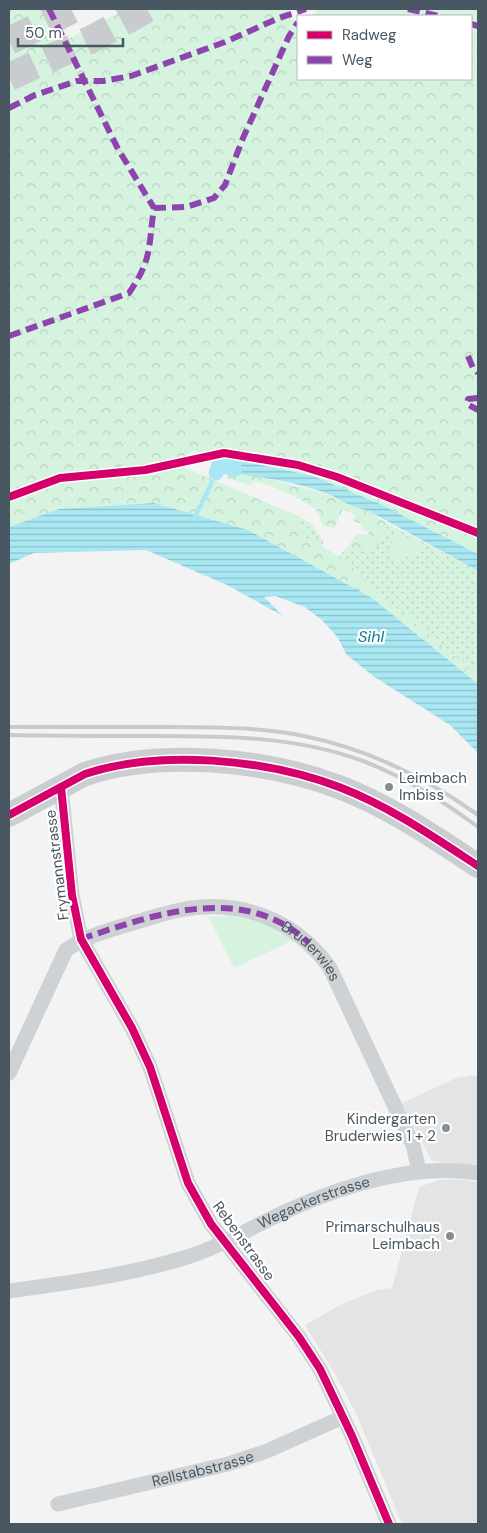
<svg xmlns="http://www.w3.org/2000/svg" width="487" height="1533" font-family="'DM Sans',sans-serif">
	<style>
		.education { fill: #e4e4e5 }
		.grass { fill: url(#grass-dots) }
		.forest { fill: url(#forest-crowns) }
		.park { fill: #d6f3e0 }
		.water { fill: url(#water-rules) }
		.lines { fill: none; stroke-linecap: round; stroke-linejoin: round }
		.stream { stroke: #a9e8f3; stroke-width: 4.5 }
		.canal { stroke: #a9e8f3; stroke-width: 15 }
		.motorway-tunnel { stroke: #c8ccce; stroke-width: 28; stroke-dasharray: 28 14; stroke-linecap: butt }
		.minor { stroke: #ced2d4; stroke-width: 15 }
		.primary { stroke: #caced1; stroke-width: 24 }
		.rail { stroke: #c8cbcd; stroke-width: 4 }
		.quiet { stroke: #8e44ad; stroke-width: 6; stroke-dasharray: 12 6; stroke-linecap: butt }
		.cycleway-casing { stroke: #fff; stroke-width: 11 }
		.cycleway { stroke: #d6006c; stroke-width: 8 }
		.poi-dot { fill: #848e94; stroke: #fff; stroke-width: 2 }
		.labels { text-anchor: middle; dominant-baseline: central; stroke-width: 4.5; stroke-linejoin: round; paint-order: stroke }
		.poi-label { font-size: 15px; fill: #485761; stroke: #fff; text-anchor: end }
		.street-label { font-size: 15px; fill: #485761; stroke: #fff }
		.water-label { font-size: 16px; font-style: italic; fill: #067c90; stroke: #fff }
	</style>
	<defs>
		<pattern id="grass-dots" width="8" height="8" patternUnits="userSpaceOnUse" patternTransform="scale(1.25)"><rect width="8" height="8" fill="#d6f3e0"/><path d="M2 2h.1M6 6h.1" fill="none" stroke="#b9d2c3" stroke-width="1.8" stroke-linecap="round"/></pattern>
		<pattern id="forest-crowns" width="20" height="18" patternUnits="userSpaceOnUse" patternTransform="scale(1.25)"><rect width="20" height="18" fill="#d6f3e0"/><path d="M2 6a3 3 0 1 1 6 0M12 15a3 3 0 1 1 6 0" fill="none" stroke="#b9d2c3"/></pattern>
		<pattern id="water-rules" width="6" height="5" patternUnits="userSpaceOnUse" patternTransform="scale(1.25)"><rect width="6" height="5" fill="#a9e8f3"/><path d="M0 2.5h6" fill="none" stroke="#8cbfc8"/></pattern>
	</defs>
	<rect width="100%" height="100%" fill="#f3f3f3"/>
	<path class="education" d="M471 1075 478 1076V1167L432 1161 402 1103 456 1078Z
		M455 1179 478 1182V1524H402L356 1413 334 1372 305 1325 342 1304 377 1290 392 1288 419 1187 439 1180Z"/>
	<path class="grass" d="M298 516 312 524 324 542 321 546 304 537Z
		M387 523 478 571V675L383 597 339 556 346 549 379 545Z"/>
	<path class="forest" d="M9 9H43L58 44 126 9H287L298 28V79H471V16H311L319 9H478V554L380 504 253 462 192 451 181 466 298 516 305 537 341 557 383 597 478 675V684L372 598 248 530 154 503 59 509 9 527Z
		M229 473 259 476 329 495 358 509 367 510 387 523 379 545 365 552 355 548 346 549 358 533 367 536 369 532 361 528 362 524 353 521 355 515 343 509 334 528 323 526C320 521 319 512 314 508 302 499 269 484 254 481L250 485 227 478Z"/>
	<path class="park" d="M398 534 423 545 417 554 397 558 385 554Z
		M225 914 266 924 294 940 234 968 208 916 225 917Z"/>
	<path class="water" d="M218 456 313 476 380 504 478 554V571L367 510C352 509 341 499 328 494 296 482 262 477 229 473L228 469 215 467Z
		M154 503 248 530 372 598 478 684V753L450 725 373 676 346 654 338 638 323 621 305 607 275 596 264 597 283 616 227 585 146 550 34 553 9 564V527L59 509Z"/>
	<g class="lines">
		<path class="stream" d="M194 519 212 482"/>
		<path class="canal" d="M216 473 219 465 235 469"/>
		<path class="motorway-tunnel" d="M9 41 73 9
			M9 77 90 40 147 9"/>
		<g class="minor">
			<path d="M61 787 72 895 81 939 132 1028 150 1067 188 1183 211 1224 299 1337 320 1369 352 1436 389 1524"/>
			<path id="s1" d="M9 1073 66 950C87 935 111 930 136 922 150 918 165 913 180 910 239 898 295 919 330 968L413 1145 419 1171"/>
			<path id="s2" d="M9 1291C68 1283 130 1275 187 1257 212 1249 234 1238 256 1226 319 1193 407 1161 478 1173"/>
			<path id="s3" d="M58 1504 228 1464 267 1451 343 1417"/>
		</g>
		<path class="primary" d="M9 815 85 774C160 749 265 759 339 787 389 806 434 837 478 866"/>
		<path class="rail" d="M9 727C62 727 115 727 168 727 213 727 259 727 304 736 368 749 425 777 478 815
			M9 735C57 736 105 736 153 736 225 736 295 736 363 761 405 777 442 800 478 827"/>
		<path class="quiet" d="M49 9 118 149 154 208
			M408 9 439 16
			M471 24 478 26
			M9 108 35 95 77 81H103L131 76 225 42 279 18 306 9
			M154 208 186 207 214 198 225 185 243 138 289 36 298 22
			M9 336 129 293C153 258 148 247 154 208
			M468 356 473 368 478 373
			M478 398 468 399 467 404 478 410
			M81 939C155 914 244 882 309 943"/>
		<g class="cycleway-casing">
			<path id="cycleway" d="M9 497 60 478 145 470 224 453 298 465 337 477 478 533
				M61 787 72 895 81 939 132 1028 150 1067 188 1183 211 1224 299 1337 320 1369 352 1436 389 1524
				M9 815 85 774C160 749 265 759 339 787 389 806 434 837 478 866"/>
		</g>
		<use href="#cycleway" class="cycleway"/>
	</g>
	<g class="poi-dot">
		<circle cx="389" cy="787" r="5"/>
		<circle cx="446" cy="1128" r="5"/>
		<circle cx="450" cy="1236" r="5"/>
	</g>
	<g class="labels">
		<g class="poi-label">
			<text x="399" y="778" text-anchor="start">Leimbach<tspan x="399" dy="17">Imbiss</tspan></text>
			<text x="436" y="1119">Kindergarten<tspan x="436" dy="17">Bruderwies 1 + 2</tspan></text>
			<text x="440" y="1227">Primarschulhaus<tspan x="440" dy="17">Leimbach</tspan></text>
		</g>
		<g class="street-label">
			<text transform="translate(57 865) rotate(-97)">Frymannstrasse</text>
			<text stroke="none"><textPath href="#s1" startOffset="402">Bruderwies</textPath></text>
			<text stroke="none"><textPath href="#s2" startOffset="320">Wegackerstrasse</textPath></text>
			<text transform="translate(244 1241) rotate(54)">Rebenstrasse</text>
			<text stroke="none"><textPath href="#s3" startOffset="149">Rellstabstrasse</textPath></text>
		</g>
		<g class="water-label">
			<text x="371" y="636">Sihl</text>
		</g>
	</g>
	<rect width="487" height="1533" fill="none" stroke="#485761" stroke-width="20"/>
	<rect x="297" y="15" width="175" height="65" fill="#ffffff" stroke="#b6bcc0"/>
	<rect x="307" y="31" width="25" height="8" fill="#d6006c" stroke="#b6bcc0"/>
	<text x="342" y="40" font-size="15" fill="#485761">Radweg</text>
	<rect x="307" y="56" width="25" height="8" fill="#8e44ad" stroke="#b6bcc0"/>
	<text x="342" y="65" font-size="15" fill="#485761">Weg</text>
	<path d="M18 38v8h105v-8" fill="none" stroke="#485761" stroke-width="2.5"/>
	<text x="25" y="38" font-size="15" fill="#485761" stroke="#ffffff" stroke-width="4" paint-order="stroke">50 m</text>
</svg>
